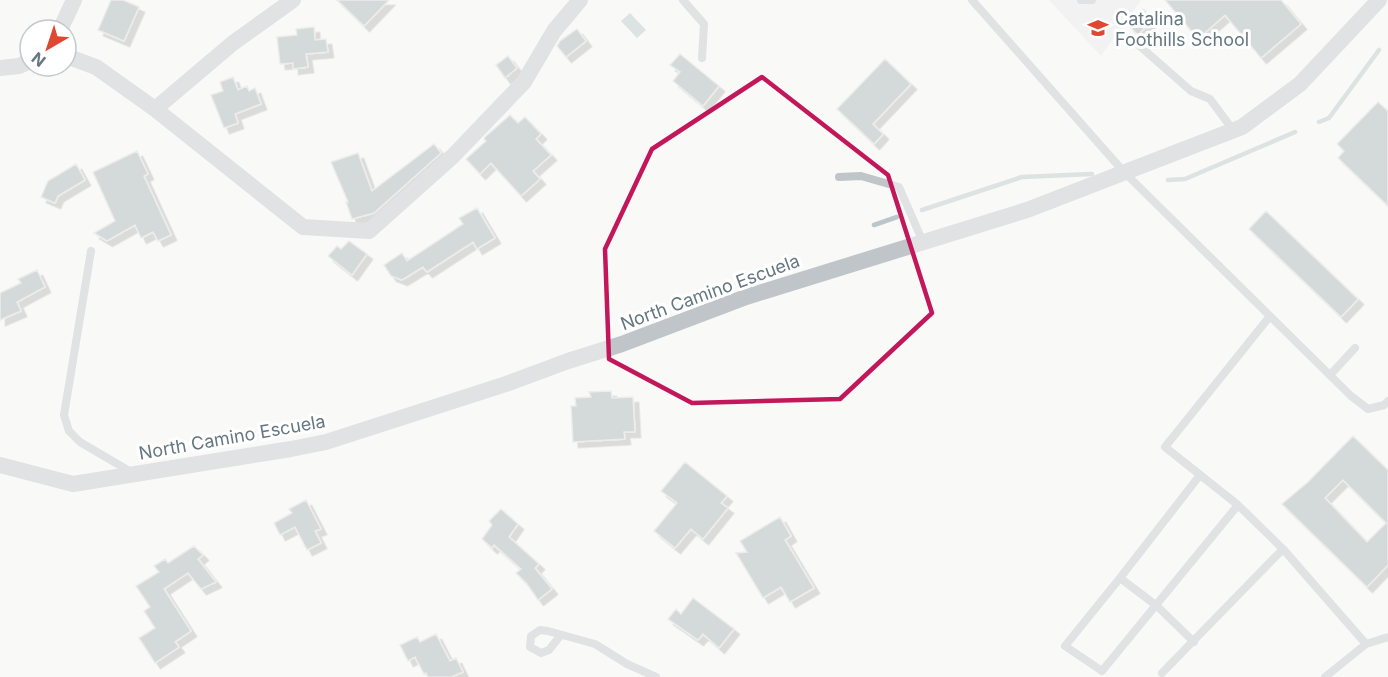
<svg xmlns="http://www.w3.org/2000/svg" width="1388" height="677" font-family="Inter,sans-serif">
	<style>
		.built { fill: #e7e9e8 }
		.water { fill: #bac6ca }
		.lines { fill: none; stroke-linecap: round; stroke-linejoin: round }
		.stream { stroke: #bac6ca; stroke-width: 4.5 }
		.building { fill: #a7b1b6; stroke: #dbdbd9; stroke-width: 1.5; fill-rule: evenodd; filter: url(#shadow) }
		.lane { stroke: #c0c5c9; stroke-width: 8 }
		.street { stroke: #c0c5c9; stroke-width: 16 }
		.marked { fill: none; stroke: #c2185b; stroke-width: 4.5; stroke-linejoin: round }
		.labels { text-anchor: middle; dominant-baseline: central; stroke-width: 6; stroke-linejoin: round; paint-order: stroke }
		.poi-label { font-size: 18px; fill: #657781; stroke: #fff; text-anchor: start }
		.street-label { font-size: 18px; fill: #657781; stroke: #fff }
	</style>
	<defs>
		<filter id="shadow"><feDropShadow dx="5.5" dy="5.5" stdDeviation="0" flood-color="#0004"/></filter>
	</defs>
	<rect width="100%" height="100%" fill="#f9f9f7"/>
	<path class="built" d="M1049 0H1141L1101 56Z"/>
	<path class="water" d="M630 13 646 30 637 38 621 21Z"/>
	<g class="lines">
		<path class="stream" d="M1319 122 1329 118 1379 50
			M1168 180 1185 179 1295 132
			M922 210 1022 177 1092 174
			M874 225 897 217"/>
	</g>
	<path class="building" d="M111 0H123L139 7 124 41 98 30Z
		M337 0H389L364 26Z
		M1165 0H1281L1301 24 1261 58 1225 15 1198 39Z
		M1143 9 1154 18 1138 35 1128 25Z
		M314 27 315 40 326 39 328 52 306 54 308 67 293 69V63L280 64 277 37 297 35 296 29Z
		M577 29 586 41 566 57 557 46 560 41Z
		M680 54 719 86 703 106 673 81 680 72 670 65Z
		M508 56 517 68 505 78 496 65Z
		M885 59 911 84 873 124 883 134 874 144 837 109Z
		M233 77 238 90 247 86 249 91 255 88 261 104 235 114 238 123 224 128 211 95 223 91 220 82Z
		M1378 102 1388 111V206L1338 158 1344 151 1337 144Z
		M510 115 518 123 525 117 541 134 536 139 551 155 533 171 540 179 521 196 491 163 480 174 466 159 486 141 484 139 485 137Z
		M434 144 441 153 374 213 352 219 346 202H348L331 162 358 153 372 191Z
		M137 151 148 174 144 176 171 235 158 241 153 232 141 238 135 225 107 241 94 233 115 221 93 172Z
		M76 164 85 180 58 196 55 203 41 197 48 181Z
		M477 208 495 238 477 249 473 242 427 272 423 267 402 280 391 276 384 265 402 253 407 261 463 224 459 218Z
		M1266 211 1358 299 1341 317 1249 229Z
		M349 241 367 254 352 275 328 256 337 246 341 249Z
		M37 270 45 287 17 302 21 311 0 320V293L21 283 18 279Z
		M611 391 612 398 633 397 635 432H624L625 439 573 442 571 406H576L575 398 591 397 589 392Z
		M1353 436 1388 470V565L1367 587 1282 504 1308 482ZM1343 480 1386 523 1367 542 1325 498Z
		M685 462 727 496 721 503 728 508 703 539 691 529 675 548 654 531 677 503 661 491Z
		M306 500 321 529 315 531 321 543 307 550 295 527 280 535 274 523 292 513 289 509Z
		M501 509 518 524 509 537 539 564 535 568 552 589 538 600 527 584 516 573 521 569 494 545 492 548 482 539 492 525 489 521Z
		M780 517 791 536 785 540 814 588 790 602 781 587 763 598 736 553 747 552 740 541Z
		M194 546 203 555 198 559 216 582 201 589 188 573 164 589 191 631 175 642 179 647 155 663 139 638 155 628 144 611 150 607 136 586 159 572 154 566 165 559 168 563Z
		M693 598 734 629 719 648 703 634 698 640 668 619 676 609 681 614Z
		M436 634 450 661 456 658 463 672 451 677H428L426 673 424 674 415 657 408 661 400 645 417 637 420 642Z"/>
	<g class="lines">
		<path class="lane" d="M683 0 704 24 702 58
			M972 0 1124 172 1351 396 1368 409 1384 405 1388 401
			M1081 0H1092
			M1134 41 1191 91 1210 99 1233 130
			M839 177 861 176 899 187 923 242
			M91 251 64 415 69 431 80 442 131 472
			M1270 316 1165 447 1238 505 1283 549 1366 644
			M1330 375 1355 348
			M1120 578 1200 475
			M560 636 549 650 541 653 530 647 531 636 540 630 548 631 595 644 627 664 656 677
			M1194 642 1158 607 1157 606 1120 578 1065 646 1102 671 1238 505
			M1162 673 1283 549
			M1325 677 1366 644 1388 637"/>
		<path class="street" d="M60 30 74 0
			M66 56 96 67 155 109 303 227 369 231 453 156 524 82 554 31 580 0
			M0 68 19 66 30 61
			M155 109 233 43 293 0
			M0 465 73 484 291 449 326 442 506 384 568 361 622 344 746 297 1027 210 1242 127 1300 84 1379 0"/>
	</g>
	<path d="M0 0H1388V677H0ZM762 77 888 175 932 313 840 399 692 403 609 359 605 249 652 149Z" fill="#f9f9f7" fill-opacity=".55" fill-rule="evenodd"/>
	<path class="marked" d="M762 77 888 175 932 313 840 399 692 403 609 359 605 249 652 149Z"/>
	<defs>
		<g id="school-bare" transform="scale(1.62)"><path d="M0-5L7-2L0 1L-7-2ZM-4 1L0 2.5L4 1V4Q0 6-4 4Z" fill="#de4832" stroke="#fff" stroke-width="2.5" paint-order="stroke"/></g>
	</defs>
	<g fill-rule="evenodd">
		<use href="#school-bare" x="1098" y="28"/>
	</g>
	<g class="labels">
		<g class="poi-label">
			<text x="1115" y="18">Catalina<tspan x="1115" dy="21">Foothills School</tspan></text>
		</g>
		<g class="street-label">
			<text transform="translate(710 292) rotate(-20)">North Camino Escuela</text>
			<text transform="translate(232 437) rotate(-10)">North Camino Escuela</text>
		</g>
	</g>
	<g transform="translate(48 48) rotate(219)"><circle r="28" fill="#ffffff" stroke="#c1c9cd" stroke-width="1.5"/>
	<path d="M0-4.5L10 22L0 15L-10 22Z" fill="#de4832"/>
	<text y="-9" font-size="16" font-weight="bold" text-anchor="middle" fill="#657781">N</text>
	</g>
</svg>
